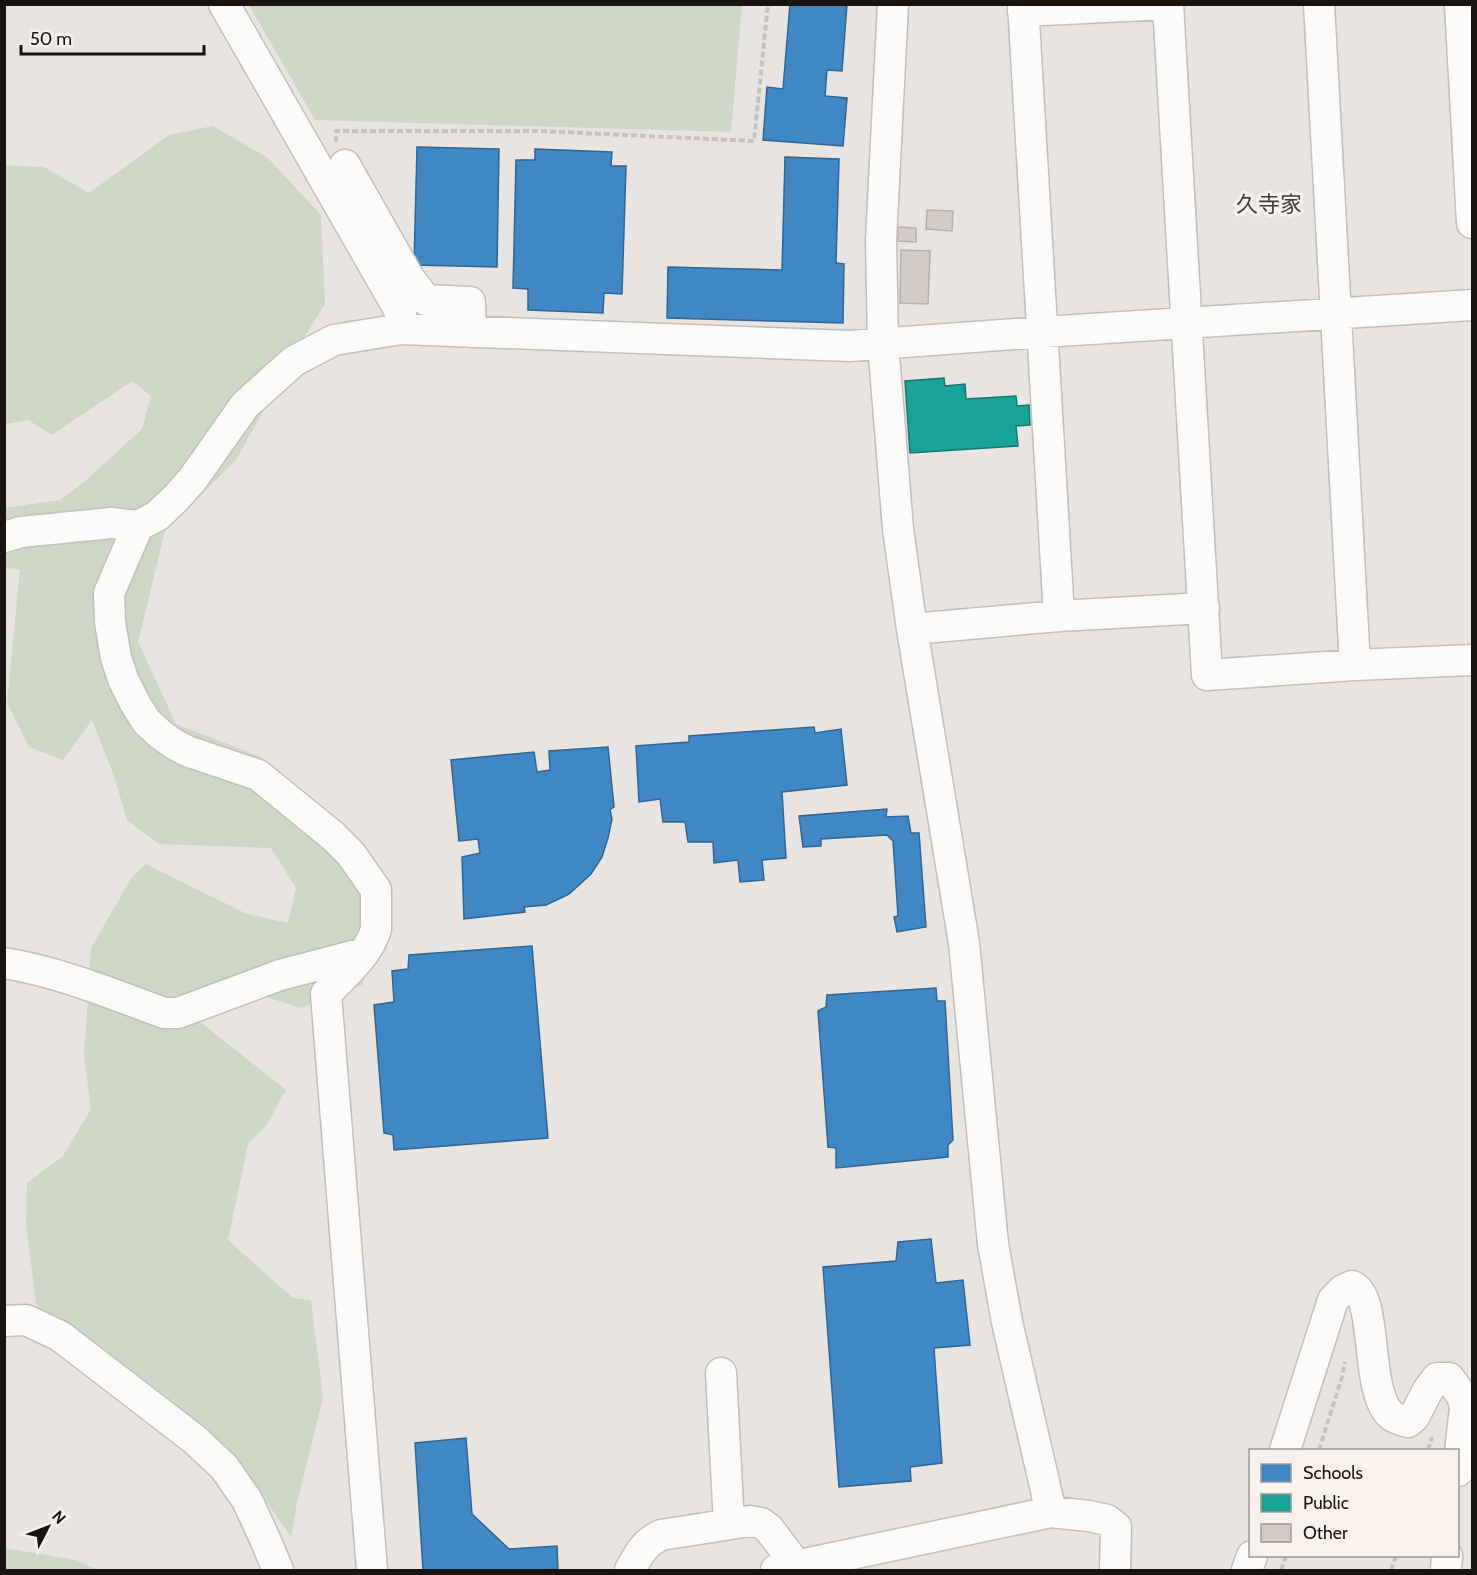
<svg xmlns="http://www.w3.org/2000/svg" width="1477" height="1575" font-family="Cabin,'Noto Sans JP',sans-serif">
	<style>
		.green { fill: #ced7c5 }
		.schools { fill: #3f88c5; stroke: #33658f; stroke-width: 1.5 }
		.public { fill: #17a398; stroke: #177870; stroke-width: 1.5 }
		.building { fill: #d4cac5; stroke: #b3b0ae; stroke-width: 1.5 }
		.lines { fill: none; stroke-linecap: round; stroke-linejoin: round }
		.minor-casing { stroke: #c1bfbc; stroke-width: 33 }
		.path { stroke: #c3c2c1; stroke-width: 4; stroke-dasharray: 6 3; stroke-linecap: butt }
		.minor { stroke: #fcfbfa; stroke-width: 30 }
		.labels { text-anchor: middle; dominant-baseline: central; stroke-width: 6; stroke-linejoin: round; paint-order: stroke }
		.quarter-label { font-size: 22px; fill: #413b37; stroke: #f8f1ec }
	</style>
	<rect width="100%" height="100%" fill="#e8e4e1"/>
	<path class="green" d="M249 5H742L731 132 315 120Z
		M213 126 268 158 321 215 325 304 305 336 236 460 165 531 138 642 176 724 261 757 361 843 393 902 362 985 301 1008 219 982 199 1021 286 1090 266 1126 248 1144 228 1240 293 1298 311 1300 323 1398 297 1503 291 1537 266 1501 164 1396 37 1310 26 1225 27 1183 63 1156 91 1109 84 1056 91 948 132 877 146 864 247 914 288 923 296 888 271 848 159 844 127 820 114 776 92 720 63 760 29 747 7 703 20 569 5 568V508L60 500 84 482 142 429 151 396 132 381 52 435 28 420 5 424 4 165 44 167 89 193 169 135Z
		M4 1548 76 1560 98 1570H5Z"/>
	<path class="schools" d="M790 4H847L842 71 827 70 825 96 847 98 843 146 763 140 767 87 783 89Z
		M417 147 499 149 497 267 414 265Z
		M535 149 612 152 611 166H626L622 294 604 293 603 313 528 310V289L513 288 516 160H535Z
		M785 157 839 159 836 263 844 264 843 323 667 318 668 267 782 270Z
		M814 727 815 733 841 729 847 785 782 792 786 858 762 860 764 880 740 882 738 860 714 863 713 842H688L685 822H663L660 799 639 802 636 746 689 742V736Z
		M608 747 614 807 610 810 612 819 608 838 602 857 591 874 569 894 546 905 524 907 525 912 464 919 462 857 480 853 478 839 459 841 451 760 534 752 537 772 550 770 549 751Z
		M887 809 886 817 908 816 911 833H919L926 927 897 932 894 917 898 916 893 841 887 835 821 839V846L803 847 799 816Z
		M532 946 548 1138 394 1150 393 1135 384 1133 374 1005 394 1002 392 971 408 969 409 955Z
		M936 988 937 1001H945L953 1140 948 1145V1157L836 1168V1148L828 1147 818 1011 826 1007 827 995Z
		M931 1239 936 1283 963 1280 970 1345 934 1348 942 1463 910 1467 911 1481 839 1487 823 1267 896 1261 898 1242Z
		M466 1438 472 1514 509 1549 557 1546 558 1570H423L415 1443Z"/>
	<path class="public" d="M944 378 945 386 965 384 966 399 1016 396 1017 406 1029 405 1030 425 1016 426 1018 446 910 453 905 381Z"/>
	<path class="building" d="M927 210 953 211 952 231 926 229Z
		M898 227 916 228V242L898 241Z
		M901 250 930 251 928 304 900 303Z"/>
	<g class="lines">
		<g class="minor-casing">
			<path id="minor" d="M1023 4 1059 616
				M1168 4 1207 675 1355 665 1472 660
				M1319 4 1355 665
				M1460 4 1472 223
				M1023 11 1167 4
				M345 165 409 278 426 300 470 302 471 332
				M401 329 850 346 1043 332 1472 305
				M138 526 109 593 110 622 116 658 123 679 135 703 146 721 161 735 174 744 187 751 258 775 333 836 351 854 376 890V929C369 954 344 975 326 994L372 1570
				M4 537 21 532 111 523 138 526 157 516 176 498 192 480 245 405 294 361 334 340 401 329V313L224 4
				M912 629 1059 616 1204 608
				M4 963C60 972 112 994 164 1013H178L280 975 364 953
				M4 1321 26 1320 60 1336 194 1439 224 1467 247 1500 265 1539 278 1570
				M721 1373 729 1524
				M1285 1450 1333 1300 1343 1290 1352 1286C1379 1297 1364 1391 1391 1415 1396 1419 1401 1420 1408 1422L1414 1417 1428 1390 1437 1378H1449L1462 1396 1465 1407 1458 1471
				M1051 1512 1089 1516 1107 1520 1116 1527 1115 1570
				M630 1570C639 1554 643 1544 661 1535L750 1521 761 1523 769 1529 797 1566
				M776 1570 1051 1512 1007 1322 993 1244 964 943 912 629 898 529 883 343 881 240 893 4
				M1247 1570 1252 1556
				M1446 1570 1447 1556"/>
		</g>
		<path class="path" d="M336 142V131H539L754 141 768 4
			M1319 1450 1342 1377 1345 1362
			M1428 1450 1432 1437
			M1281 1570 1286 1556
			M1391 1570 1396 1556"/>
		<use href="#minor" class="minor"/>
	</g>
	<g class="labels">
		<g class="quarter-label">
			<text x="1269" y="204">久寺家</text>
		</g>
	</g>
	<rect width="1477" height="1575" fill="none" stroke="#171412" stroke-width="12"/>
	<rect x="1249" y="1449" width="210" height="108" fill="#f8f1ec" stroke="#9e9995" stroke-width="1.5"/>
	<rect x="1261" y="1464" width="30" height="18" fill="#3f88c5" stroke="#9e9995" stroke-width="1.5"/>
	<text x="1303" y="1479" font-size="18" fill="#171412">Schools</text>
	<rect x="1261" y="1494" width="30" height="18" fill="#17a398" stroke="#9e9995" stroke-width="1.5"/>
	<text x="1303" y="1509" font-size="18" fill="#171412">Public</text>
	<rect x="1261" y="1524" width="30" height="18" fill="#d4cac5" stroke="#9e9995" stroke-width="1.5"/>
	<text x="1303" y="1539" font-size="18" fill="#171412">Other</text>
	<g transform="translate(48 1527) rotate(48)" stroke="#f8f1ec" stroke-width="4.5" paint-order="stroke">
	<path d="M0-4.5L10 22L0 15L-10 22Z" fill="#171412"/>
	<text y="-9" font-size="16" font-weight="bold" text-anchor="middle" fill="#171412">N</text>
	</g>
	<path d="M21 45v9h183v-9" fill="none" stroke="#171412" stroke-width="3"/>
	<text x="30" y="45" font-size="18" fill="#171412" stroke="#f8f1ec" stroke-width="4.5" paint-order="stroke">50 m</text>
</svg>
